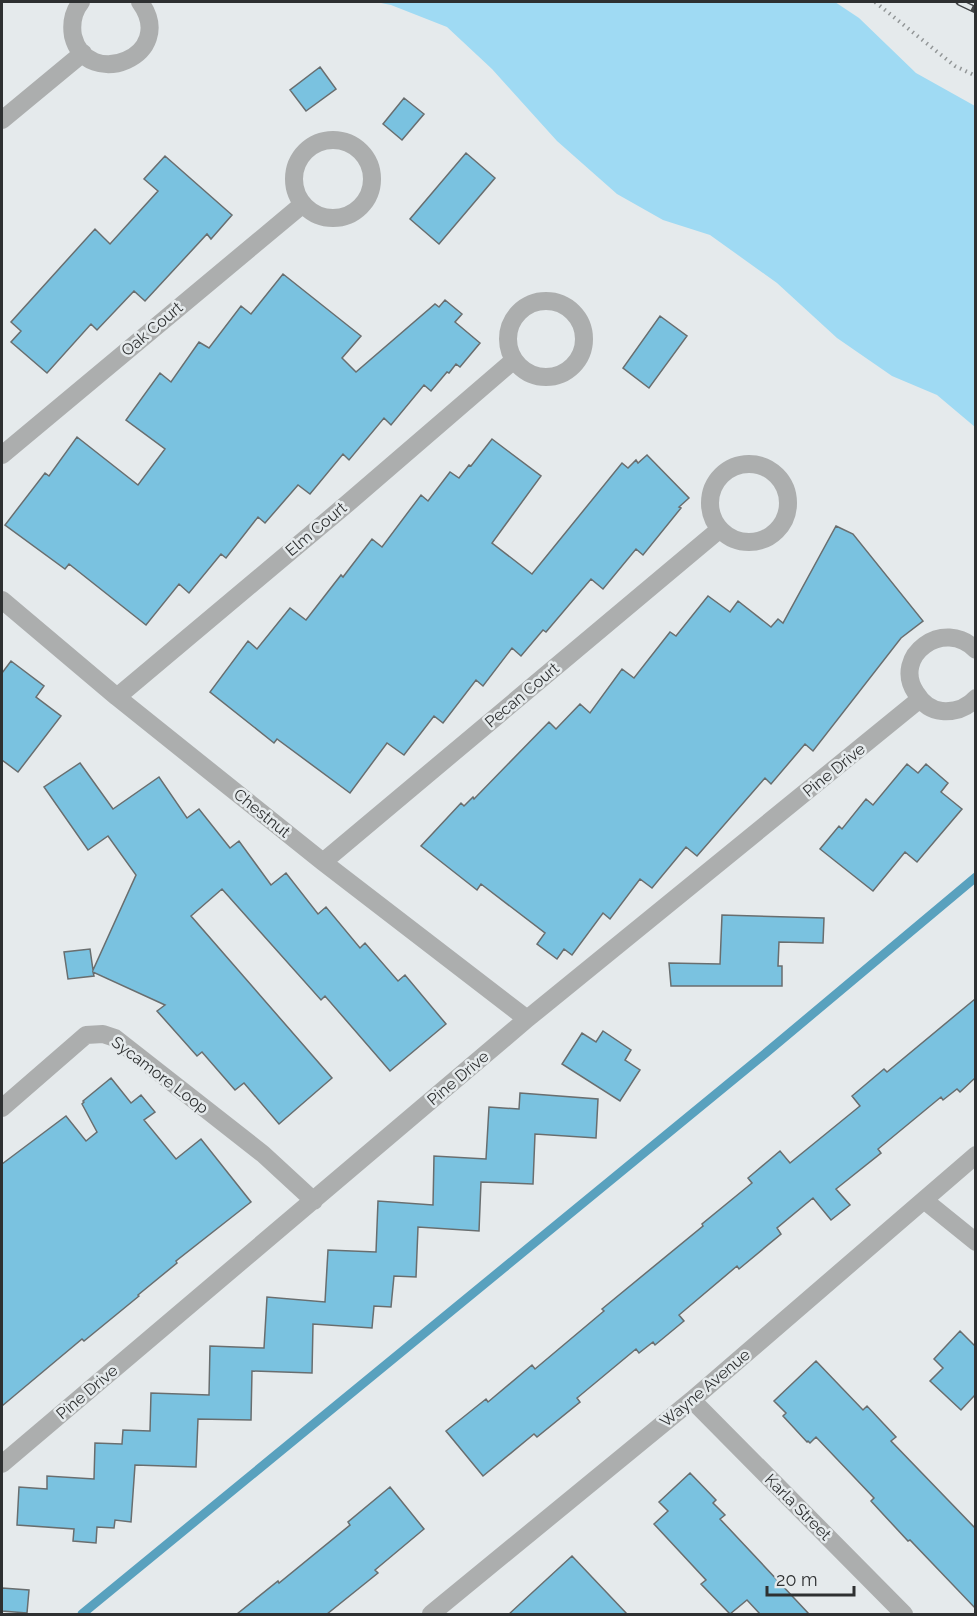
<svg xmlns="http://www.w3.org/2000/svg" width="977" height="1616" font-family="Raleway,sans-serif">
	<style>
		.green { fill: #9fdaf3 }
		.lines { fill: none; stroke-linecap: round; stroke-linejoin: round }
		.stream { stroke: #59a1be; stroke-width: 9 }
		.building { fill: #7ac2e0; stroke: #696e6f; stroke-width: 1.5 }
		.path { stroke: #929697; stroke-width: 4; stroke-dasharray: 1.5 4.5; stroke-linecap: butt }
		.minor { stroke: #acaeae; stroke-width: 18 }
		.rail-casing { stroke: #424446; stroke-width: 7 }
		.rail { stroke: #e5eaec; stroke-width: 4.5; stroke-dasharray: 14; stroke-linecap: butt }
		.labels { text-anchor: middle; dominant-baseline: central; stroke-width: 5; stroke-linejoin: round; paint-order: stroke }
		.street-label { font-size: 16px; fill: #2e3031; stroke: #e5eaec }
	</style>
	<rect width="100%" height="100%" fill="#e5eaec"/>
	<path class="green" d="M376 2H835L859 18 916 73 975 106V427L937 395 892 376 837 338 777 283 710 235 663 220 617 194 557 141 492 69 447 27 391 5Z"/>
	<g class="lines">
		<path class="stream" d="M82 1614 767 1052 976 877"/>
	</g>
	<path class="building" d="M320 67 336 89 306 111 290 90Z
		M404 98 424 114 402 140 383 124Z
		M466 153 495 178 439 244 410 219Z
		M165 156 232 215 211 239 207 234 145 301 134 291 97 330 91 324 47 373 11 342 21 331 11 322 95 229 110 244 158 191 144 179Z
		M283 274 361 336 342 358 356 372 435 304 439 307 445 300 462 314 455 322 480 343 460 367 456 364 449 373 447 372 431 391 424 385 391 425 384 418 349 460 343 454 310 494 298 485 265 523 258 517 226 558 221 554 189 593 179 584 146 625 69 564 65 569 5 525 45 473 49 476 77 437 138 485 165 449 126 420 160 373 171 382 199 342 209 348 241 306 251 314Z
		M660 316 687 336 649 388 623 368Z
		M492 439 541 476 492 543 532 574 622 463 628 468 636 460 638 463 647 455 689 498 679 507 681 508 643 555 636 549 603 589 591 579 546 632 543 630 521 656 512 648 483 686 476 680 443 723 434 716 404 755 387 743 350 793 277 739 274 743 210 692 248 641 257 649 290 608 306 620 341 575 343 577 372 539 382 547 421 495 428 501 450 472 459 478 469 465 471 466Z
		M836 526 853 534 923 621 901 638 813 751 805 744 771 784 765 778 697 856 686 847 652 888 640 879 610 919 603 913 572 955 564 949 557 959 537 944 545 933 481 884 477 890 421 846 461 803 464 806 473 797 474 799 549 722 556 729 580 704 590 713 622 669 634 678 670 632 676 636 708 596 730 612 738 601 771 627 778 619 783 623Z
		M11 661 44 686 36 697 61 716 18 772 2 760V673Z
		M80 763 113 809 159 777 187 818 199 809 230 848 239 841 271 885 286 873 318 914 326 907 360 948 365 943 398 981 405 975 446 1024 390 1071 325 996 321 1000 222 889 191 916 332 1078 279 1124 244 1083 235 1090 202 1052 197 1056 157 1011 165 1005 93 972 94 976 68 979 64 952 90 949 93 970 136 875 108 836 88 850 44 787Z
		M907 764 918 773 926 764 948 783 941 792 962 809 917 862 905 852 873 891 820 849 839 826 842 829 866 799 873 805Z
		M722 915 824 918 823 943 779 942 778 966H782V986H671L669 963 720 964Z
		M975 999V1078L960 1092 957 1089 943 1100 941 1097 878 1149 881 1153 836 1189 850 1205 831 1220 813 1198 777 1228 781 1234 739 1269 737 1266 679 1315 684 1321 655 1345 653 1342 639 1353 636 1349 577 1398 580 1402 537 1437 534 1434 483 1476 446 1431 486 1399 488 1402 532 1365 535 1369 604 1311 602 1309 703 1226 702 1224 752 1183 748 1178 780 1151 790 1163 860 1106 852 1096 884 1069 887 1072Z
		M603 1031 631 1050 625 1060 640 1070 620 1101 562 1064 582 1033 596 1042Z
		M111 1078 131 1103 141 1095 155 1112 144 1120 176 1159 201 1139 251 1202 176 1261 177 1263 138 1295 139 1296 84 1341 82 1339 2 1406V1164L66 1116 86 1141 97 1132 82 1104 84 1102 83 1101Z
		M520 1093 598 1099 596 1138 535 1134 533 1184 481 1182 479 1231 418 1227 416 1277 394 1276 391 1307 374 1306 372 1328 313 1324 312 1373 252 1371 251 1420 198 1419 196 1467 135 1465 131 1522 115 1520 114 1528 97 1527 96 1543 73 1541 74 1529 17 1525 19 1487 47 1489V1476L94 1479 95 1443 122 1444 123 1430 150 1431 151 1393 209 1395 210 1346 264 1348 267 1297 325 1302 328 1250 376 1252 378 1201 433 1205 434 1156 486 1159 489 1107 519 1109Z
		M960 1331 975 1346V1395L961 1410 930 1381 943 1368 934 1359Z
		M816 1361 863 1410 867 1406 896 1437 891 1441 975 1528V1608L910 1540 908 1541 882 1513 871 1501 874 1498 816 1437 810 1443 808 1441 807 1442 783 1416 786 1413 774 1401Z
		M690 1473 716 1500 713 1503 725 1515 720 1519 809 1614H760L747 1600 730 1614 701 1584 706 1580 654 1524 668 1511 659 1502Z
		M390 1487 424 1529 375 1570 378 1573 327 1614H237L278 1581 279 1583 350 1525 348 1522Z
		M572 1556 627 1614H509Z
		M2 1588 29 1590 27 1613 2 1611Z"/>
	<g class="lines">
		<path class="path" d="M875 2 955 66 976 76"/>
		<path class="minor" d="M81 2C73 12 71 24 73 36 87 92 179 56 140 2
			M2 120 83 53
			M294 179a39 39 0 1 1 78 0a39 39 0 1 1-78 0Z
			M508 339a38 38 0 1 1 76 0a38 38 0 1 1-76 0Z
			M2 455 303 204
			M710 503a39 39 0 1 1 78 0a39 39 0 1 1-78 0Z
			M2 600 117 697 323 862 527 1019
			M976 650C944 617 891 656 916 693 922 703 931 710 942 711 955 712 967 708 976 698
			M117 697 348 503 514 360
			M323 862 720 529
			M2 1108 86 1035 103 1034 115 1038 263 1154 314 1201
			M924 1200 976 1242
			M692 1400 904 1614
			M2 1464 527 1019 920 699
			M431 1614 692 1400 976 1155"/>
		<g class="rail-casing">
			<path id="rail" d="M959 2 976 10"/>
		</g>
		<use href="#rail" class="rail"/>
	</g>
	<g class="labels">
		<g class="street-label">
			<text transform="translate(152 329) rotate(-40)">Oak Court</text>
			<text transform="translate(316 529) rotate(-40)">Elm Court</text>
			<text transform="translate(522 695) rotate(-40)">Pecan Court</text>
			<text transform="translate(834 770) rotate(-39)">Pine Drive</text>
			<text transform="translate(262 813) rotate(39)">Chestnut</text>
			<text transform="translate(160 1075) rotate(37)">Sycamore Loop</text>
			<text transform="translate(458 1078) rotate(-40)">Pine Drive</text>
			<text transform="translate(705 1388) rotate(-40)">Wayne Avenue</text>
			<text transform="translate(87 1392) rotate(-40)">Pine Drive</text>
			<text transform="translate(798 1507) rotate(45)">Karla Street</text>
		</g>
	</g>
	<rect width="977" height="1616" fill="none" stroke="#2e3031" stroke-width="6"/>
	<path d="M767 1586v9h87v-9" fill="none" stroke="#2e3031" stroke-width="3"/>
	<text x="776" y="1586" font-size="18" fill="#2e3031" stroke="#e5eaec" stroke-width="4.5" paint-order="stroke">20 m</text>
</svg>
